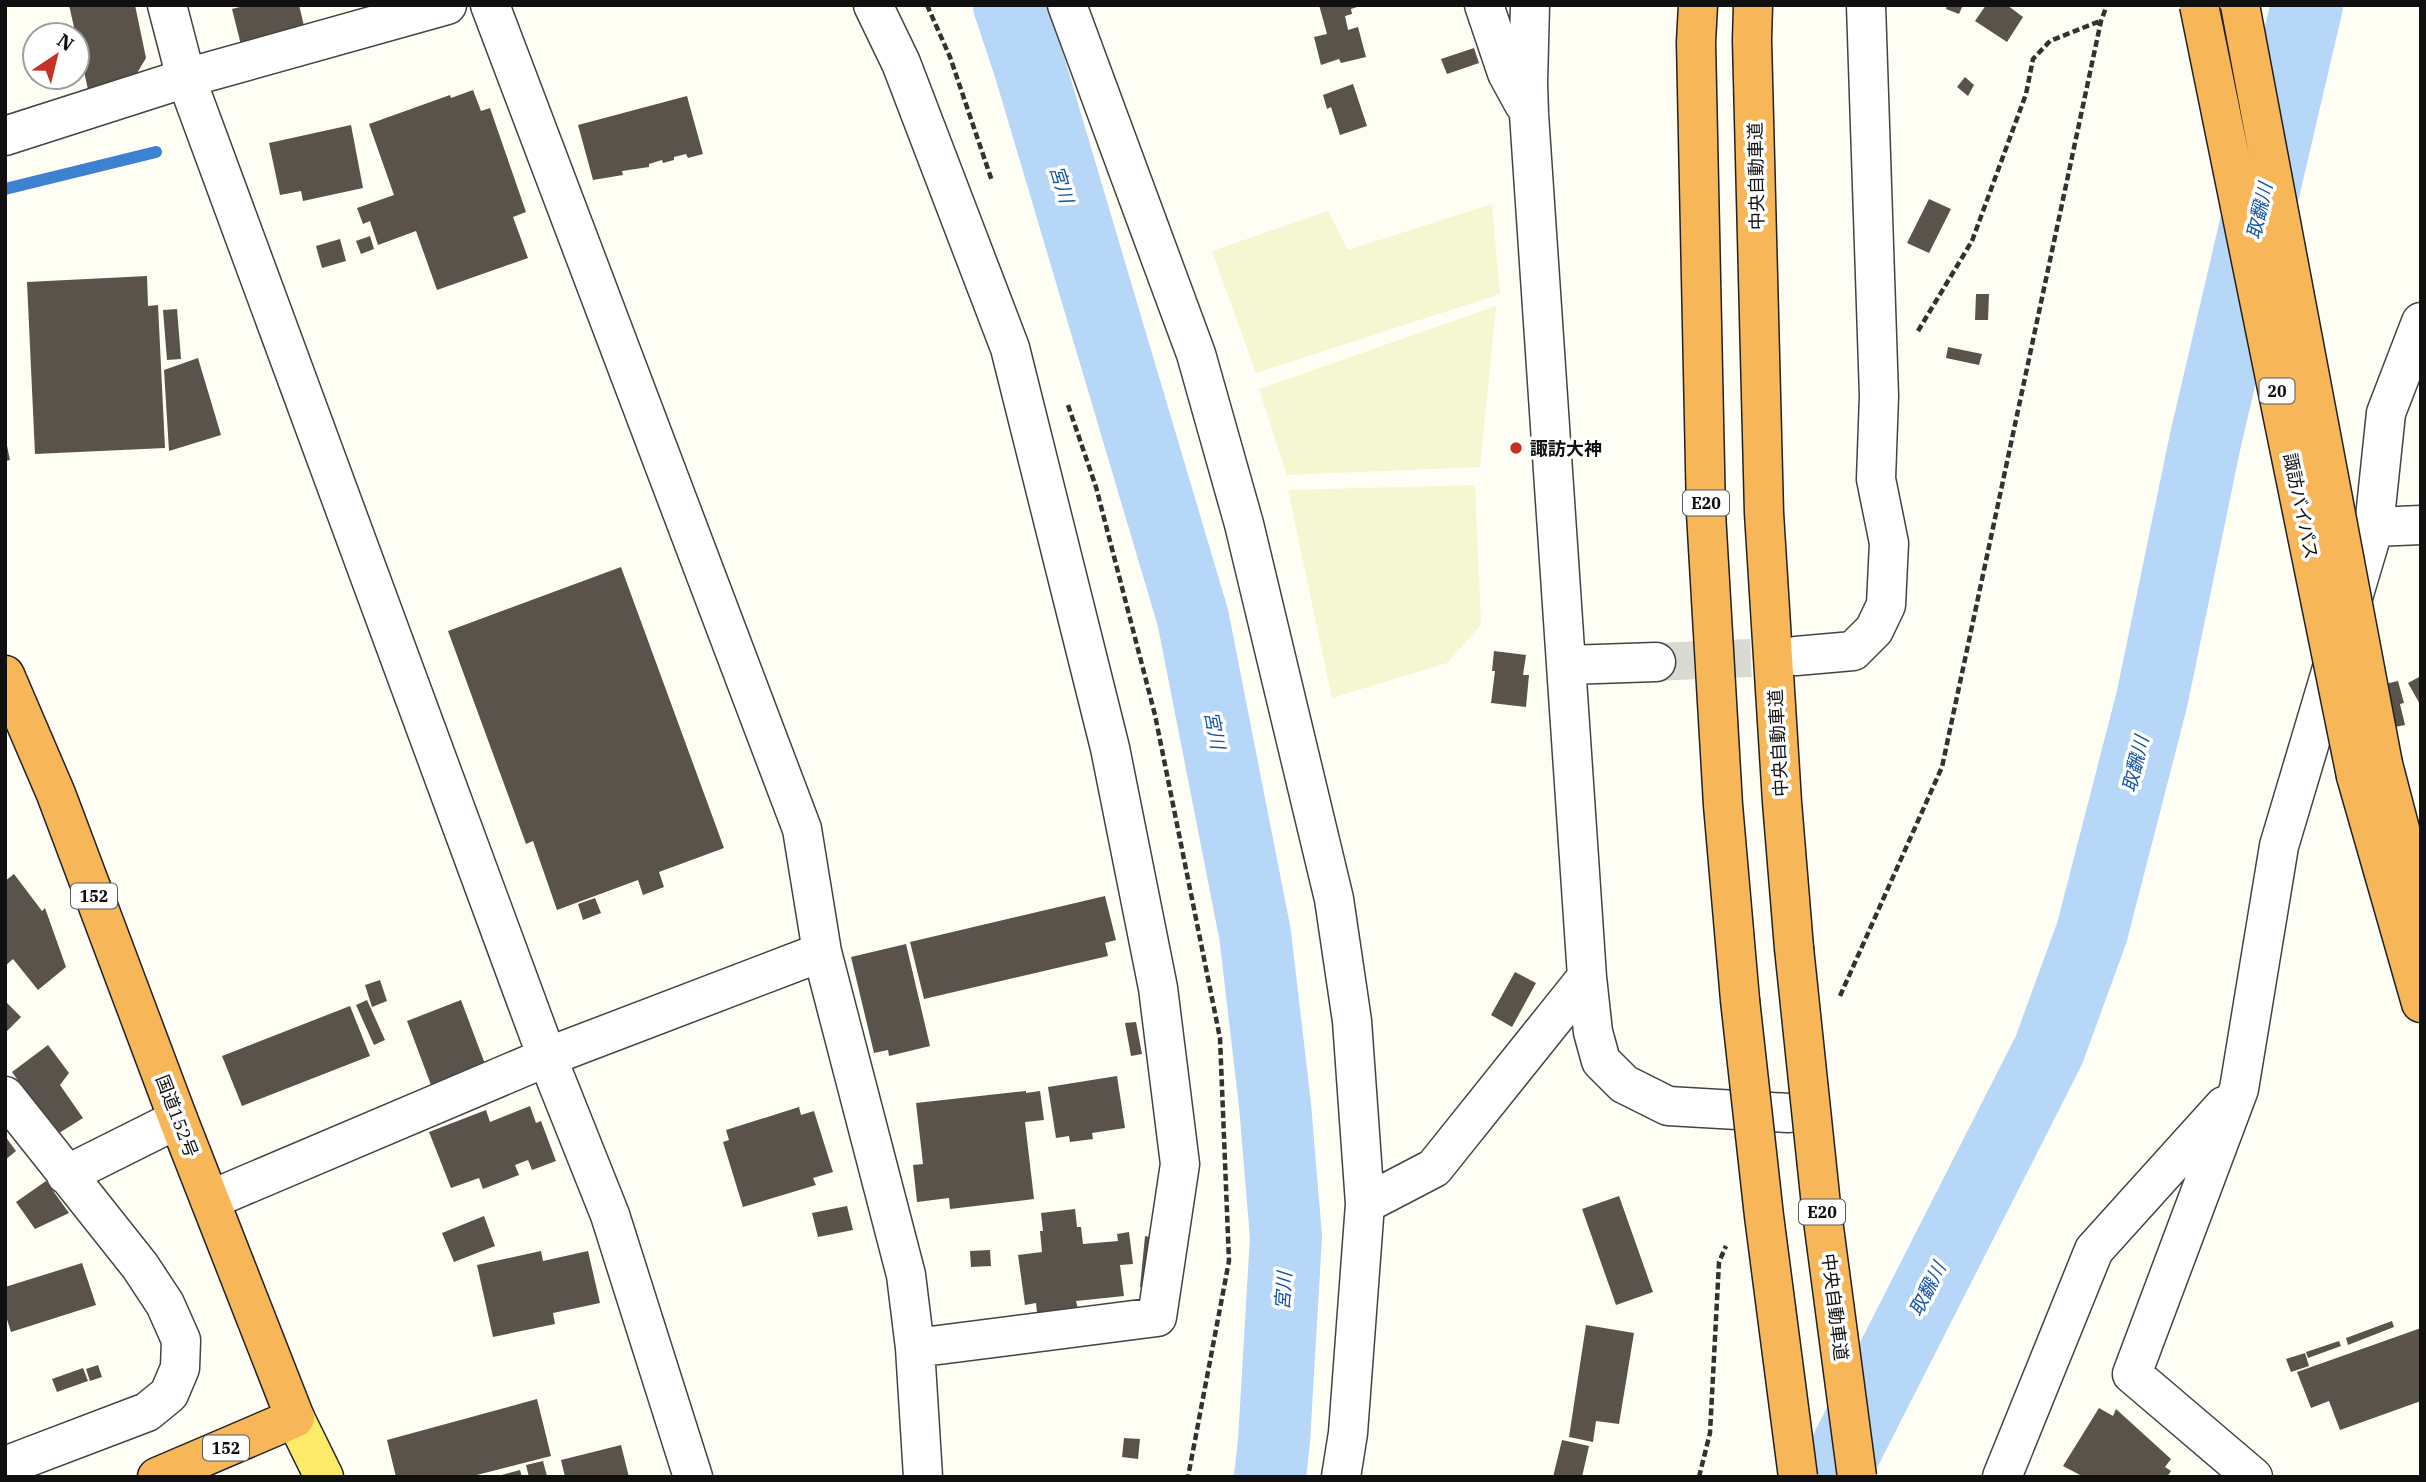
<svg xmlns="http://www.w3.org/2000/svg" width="2426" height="1482" font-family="'IBM Plex Serif','Noto Sans JP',serif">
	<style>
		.farmland { fill: #f5f6d2 }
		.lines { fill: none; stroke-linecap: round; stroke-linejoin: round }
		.stream { stroke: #3c82d1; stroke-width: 12 }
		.river { stroke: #b7d7f8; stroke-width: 72 }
		.building { fill: #5a534c }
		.minor-tunnel { stroke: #dbdad2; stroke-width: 38; stroke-dasharray: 38 19; stroke-linecap: butt }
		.minor-casing { stroke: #434343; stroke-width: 41 }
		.major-casing { stroke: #212121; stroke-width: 41 }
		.highway-casing { stroke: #212121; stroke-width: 41 }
		.path { stroke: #323232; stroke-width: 4.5; stroke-dasharray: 7 3.5; stroke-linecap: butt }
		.minor { stroke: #fff; stroke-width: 38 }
		.major { stroke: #fbeb68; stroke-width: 38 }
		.highway { stroke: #f7b759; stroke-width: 38 }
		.highway-bridge-casing { stroke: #212121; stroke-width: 41; stroke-linecap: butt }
		.highway-bridge { stroke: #f7b759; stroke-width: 38 }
		.poi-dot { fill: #c63123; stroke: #fff; stroke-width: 2.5 }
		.labels { text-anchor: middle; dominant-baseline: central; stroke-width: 7; stroke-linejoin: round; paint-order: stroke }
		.shield { fill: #fff; stroke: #585858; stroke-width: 2 }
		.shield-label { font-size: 16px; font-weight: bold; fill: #101010 }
		.street-label { font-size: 18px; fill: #101010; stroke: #fff }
		.poi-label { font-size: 18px; font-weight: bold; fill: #101010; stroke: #fff; text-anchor: start }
		.water-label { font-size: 19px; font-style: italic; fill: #1554a7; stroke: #fff }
	</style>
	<rect width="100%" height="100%" fill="#fffef4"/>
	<path class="farmland" d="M1492 204 1500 294 1256 373 1212 251 1328 211 1348 250Z
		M1496 306 1480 467 1287 475 1259 389Z
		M1475 485 1481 625 1447 663 1332 698 1288 490Z"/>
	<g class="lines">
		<path class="stream" d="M5 189 156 152"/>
		<path class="river" d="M1009 5 1029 65 1193 618 1255 934 1275 1105 1286 1237 1274 1441 1270 1477
			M1832 1477 2049 1050 2092 932 2152 699 2205 442 2307 5"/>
	</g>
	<path class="building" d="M69 5H135L146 58 130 85 89 94Z
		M248 5H299L305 30 241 45 232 9Z
		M1319 5H1363L1351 9 1352 14 1345 16 1348 30 1358 27 1366 57 1341 63 1339 59 1321 65 1314 37 1327 34Z
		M1947 5H1963L1959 14 1946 9Z
		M1986 5H2007L2023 17 2007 42 1975 21Z
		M1474 48 1479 63 1447 74 1441 59Z
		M1965 77 1974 85 1968 96 1957 87Z
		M1353 84 1367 126 1340 135 1331 107 1327 109 1323 95Z
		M473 90 481 111 490 108 526 212 513 217 528 258 437 290 416 231 378 245 370 221 363 224 357 208 394 195 369 124 450 95 451 98Z
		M687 96 703 154 688 158 686 154 674 157V160L663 163 662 160 649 164V167L622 171 623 175 593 180 578 125Z
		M351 125 363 188 303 201 301 191 280 195 269 143Z
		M1929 199 1951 209 1929 253 1907 243Z
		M370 236 374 249 361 254 356 241Z
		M340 239 346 261 322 268 316 246Z
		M147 276 148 306 158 305 165 448 35 454 27 282Z
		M1976 294H1989L1988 320H1975Z
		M177 309 181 359 167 360 163 310Z
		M1948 347 1982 354 1979 365 1946 358Z
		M198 358 221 435 169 451 164 370Z
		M5 436 10 460 5 461Z
		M621 567 724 848 659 872 664 887 643 895 638 880 557 910 533 841 526 844 448 631Z
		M1494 651 1526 655 1523 675H1529L1526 707 1491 703 1495 671H1492Z
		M2421 676V706L2408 683Z
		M2398 681 2404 703 2400 704 2405 725 2390 728 2368 688Z
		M14 874 42 911 45 908 66 967 38 990 13 959 5 966V881Z
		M1105 896 1116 940 1105 943 1108 956 924 999 910 942Z
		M595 898 601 913 583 920 578 904Z
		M906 944 930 1046 889 1056 888 1050 874 1053 851 957Z
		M1515 972 1536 983 1512 1027 1491 1015Z
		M380 980 387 1001 372 1007 365 985Z
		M367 1000 385 1040 374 1045 356 1005Z
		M461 1000 485 1064 431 1085 407 1021Z
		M5 1001 21 1017 7 1031 5 1029Z
		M350 1006 370 1056 242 1106 222 1056Z
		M1136 1022 1142 1054 1131 1056 1125 1023Z
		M48 1045 69 1073 60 1085 83 1118 56 1135 12 1072Z
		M1117 1076 1125 1128 1092 1133 1093 1139 1070 1142 1069 1136 1056 1138 1048 1087Z
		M1026 1091V1093L1040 1091 1044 1120 1025 1122 1034 1199 950 1209 949 1198 917 1202 913 1165 923 1164 916 1103Z
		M530 1106 536 1123 541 1121 556 1161 532 1170 528 1160 515 1165 519 1175 483 1189 479 1178 451 1188 429 1132 486 1110 490 1122Z
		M799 1107 801 1115 814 1111 833 1172 813 1178 816 1185 743 1207 723 1142 729 1140 726 1130Z
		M5 1136 16 1151 5 1160Z
		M46 1181 69 1213 35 1229 16 1202Z
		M1619 1196 1653 1292 1616 1305 1582 1209Z
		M847 1206 853 1230 818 1237 812 1213Z
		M1075 1209 1077 1227H1081L1083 1244 1118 1241 1117 1234 1129 1232 1133 1264 1120 1265 1124 1296 1076 1301 1078 1309 1037 1313 1036 1303 1025 1305 1018 1255 1042 1252 1040 1231H1043L1041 1213Z
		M484 1216 495 1246 454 1262 442 1233Z
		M1145 1236 1154 1238 1149 1288 1140 1287Z
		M990 1250 991 1266 971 1267 970 1251Z
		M541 1251 543 1261 588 1251 600 1303 553 1313 555 1324 493 1337 477 1265Z
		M82 1263 96 1305 11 1332 5 1313V1287Z
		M2392 1321 2394 1327 2348 1345 2346 1338Z
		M1586 1325 1634 1333 1619 1424 1596 1421 1593 1442 1569 1437Z
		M2421 1328V1401L2340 1430 2329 1401 2311 1408 2297 1372Z
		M2339 1341 2341 1346 2308 1358 2306 1352Z
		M2305 1353 2309 1366 2291 1372 2286 1359Z
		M98 1365 102 1377 90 1381 86 1369Z
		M83 1368 88 1381 57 1392 52 1379Z
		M537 1399 551 1456 469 1477H396L387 1440Z
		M2099 1408 2113 1416 2116 1409 2171 1459 2165 1467 2171 1471 2167 1477H2079L2080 1475 2063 1466Z
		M1124 1438 1140 1439 1138 1459 1122 1457Z
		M1562 1440 1589 1446 1582 1477H1553Z
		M621 1445 629 1477H565L561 1460Z
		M543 1461 547 1476 529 1477 526 1465Z
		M520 1470 522 1477H498V1476Z"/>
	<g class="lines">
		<path class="minor-tunnel" d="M1656 662 1796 656"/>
		<g class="minor-casing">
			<path id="minor" d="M167 5 186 78 547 1057 610 1215 693 1477
				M490 5 802 829 822 952 906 1275 915 1348 923 1477
				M873 5 901 63 1010 348 1110 748 1158 988 1180 1164 1157 1317 915 1348
				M1067 5 1196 354 1244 524 1334 899 1352 1021 1365 1204 1348 1433 1341 1477
				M1484 5 1507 73 1524 104
				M1530 5 1528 83 1529 114 1587 977 1593 1032 1601 1061 1624 1084 1668 1106 1789 1113
				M5 136 186 78 447 5
				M2374 527 2421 525
				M1796 656 1853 651 1874 630 1886 605 1889 543 1876 479 1879 396 1866 5
				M1567 665 1656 662
				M5 1096 140 1266 165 1304 181 1340 180 1368 169 1394 147 1412 5 1466
				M66 1175 178 1119
				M210 1200 547 1057 822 952
				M1365 1204 1434 1168 1587 977
				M2002 1477 2094 1250 2224 1106
				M2253 1477 2132 1374 2239 1089 2279 846 2374 527 2386 413 2421 322"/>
		</g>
		<g class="major-casing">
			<path id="major" d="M295 1418 324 1477"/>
		</g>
		<g class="highway-casing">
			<path id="highway" d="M1698 5 1696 42 1706 513 1723 805 1740 1000
				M1753 5 1752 40 1764 513 1782 802 1794 948
				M5 675 56 794 178 1119 295 1418 157 1477
				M2383 764 2421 910
				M2356 776 2421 1003"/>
		</g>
		<path class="path" d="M927 5 950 57 992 181
			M1918 331 1972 241 2026 94 2033 59 2050 41 2100 21
			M1068 405 1096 487 1155 715 1220 1038 1229 1261 1188 1477
			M1840 996 1942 767 2101 21 2107 5
			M1699 1477 1710 1433 1719 1262 1726 1246"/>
		<use href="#minor" class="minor"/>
		<use href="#major" class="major"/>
		<use href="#highway" class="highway"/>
		<g class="highway-bridge-casing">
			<path id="highway-bridge" d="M2199 5 2356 776
				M2240 5 2383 764
				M1794 948 1821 1205 1857 1477
				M1740 1000 1764 1216 1798 1477"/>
		</g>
		<use href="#highway-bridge" class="highway-bridge"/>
	</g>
	<circle class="poi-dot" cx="1516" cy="448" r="7"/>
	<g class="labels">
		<g class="shield">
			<rect x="2259.5" y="378.5" width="35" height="25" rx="5"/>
			<rect x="1683" y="490.5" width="46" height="25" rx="5"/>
			<rect x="71" y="883.5" width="46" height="25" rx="5"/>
			<rect x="1799" y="1199.5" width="46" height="25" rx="5"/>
			<rect x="203" y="1435.5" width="46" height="25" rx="5"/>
		</g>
		<g class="shield-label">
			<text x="2277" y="391">20</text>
			<text x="1706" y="503">E20</text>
			<text x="94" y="896">152</text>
			<text x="1822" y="1212">E20</text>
			<text x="226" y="1448">152</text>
		</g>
		<g class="street-label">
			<text transform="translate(1756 176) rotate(-91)">中央自動車道</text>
			<text transform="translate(2301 506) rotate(78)">諏訪バイパス</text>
			<text transform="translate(1778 743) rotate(-93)">中央自動車道</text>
			<text transform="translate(177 1116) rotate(69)">国道152号</text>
			<text transform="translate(1835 1307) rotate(83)">中央自動車道</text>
		</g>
		<g class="poi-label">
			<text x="1530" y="448">諏訪大神</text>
		</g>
		<g class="water-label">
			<text transform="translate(1062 184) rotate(73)">宮川</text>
			<text transform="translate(2259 211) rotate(-77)">取飜川</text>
			<text transform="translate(1215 730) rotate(79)">宮川</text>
			<text transform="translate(2135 764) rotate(-76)">取飜川</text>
			<text transform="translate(1927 1289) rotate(-63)">取飜川</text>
			<text transform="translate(1283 1291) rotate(-86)">宮川</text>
		</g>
	</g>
	<rect width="2426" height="1482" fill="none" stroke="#101010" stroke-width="14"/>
	<g transform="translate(56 56) rotate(35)"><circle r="33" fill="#ffffff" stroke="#9f9f9f" stroke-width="2"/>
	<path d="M0-5L12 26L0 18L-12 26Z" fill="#c63123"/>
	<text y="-10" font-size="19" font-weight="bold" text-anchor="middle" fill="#101010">N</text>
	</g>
</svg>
